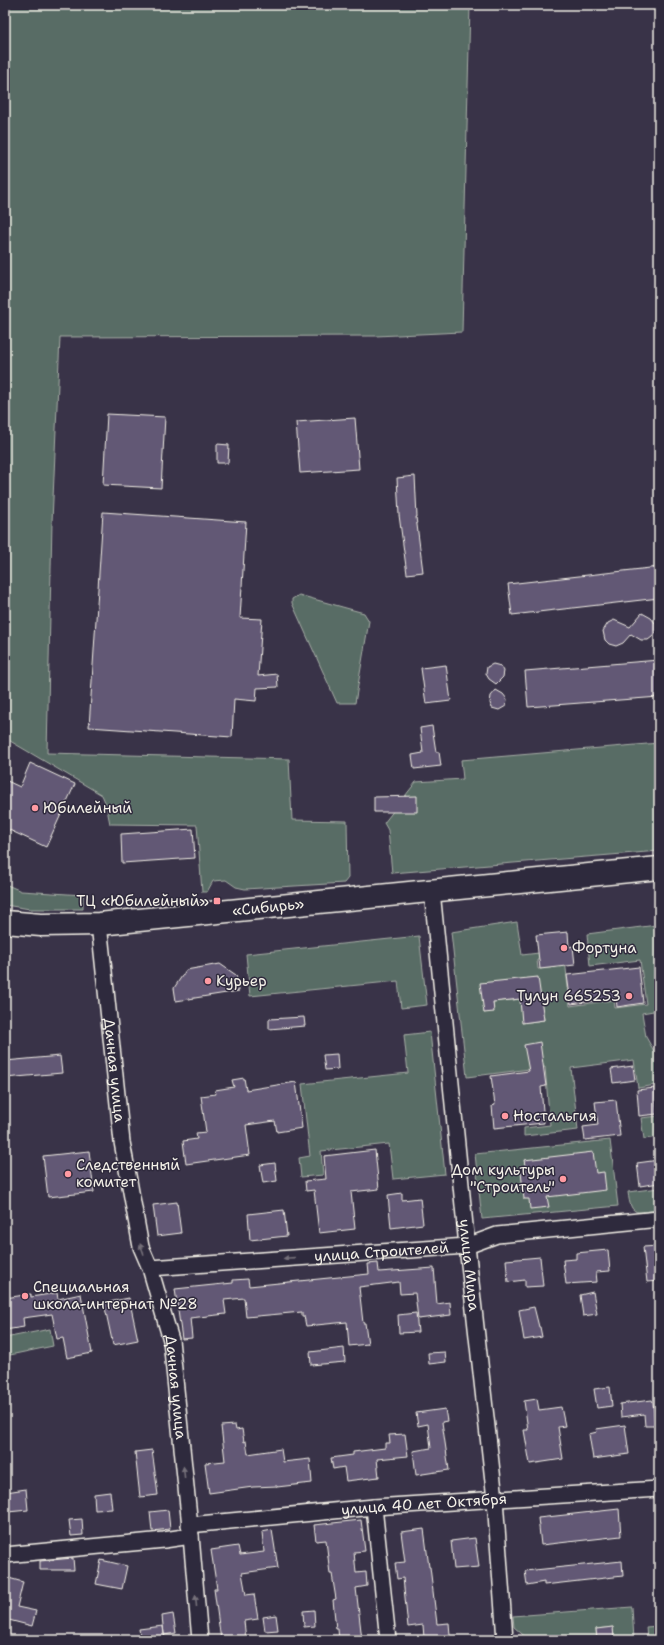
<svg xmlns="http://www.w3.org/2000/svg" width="664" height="1645" font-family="'Shantell Sans',sans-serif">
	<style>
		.green { fill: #596c65; stroke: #a6aea6; fill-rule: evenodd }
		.building { fill: #625874; stroke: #f4f1e8 }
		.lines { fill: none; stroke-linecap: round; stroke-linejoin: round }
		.minor-casing { stroke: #f4f1e8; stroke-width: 18 }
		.highway-casing { stroke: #f4f1e8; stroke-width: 25 }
		.minor { stroke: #2f2a3d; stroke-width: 15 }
		.highway { stroke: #2f2a3d; stroke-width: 22 }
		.oneway { fill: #747079 }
		.poi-dot { fill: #ff9aa2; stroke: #2f2a3d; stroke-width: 1.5 }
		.labels { text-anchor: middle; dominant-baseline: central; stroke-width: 3; stroke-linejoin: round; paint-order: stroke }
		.poi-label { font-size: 15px; fill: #f4f1e8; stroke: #2f2a3d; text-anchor: start }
		.street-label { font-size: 15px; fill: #f4f1e8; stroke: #2f2a3d }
	</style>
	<rect width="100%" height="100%" fill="#393348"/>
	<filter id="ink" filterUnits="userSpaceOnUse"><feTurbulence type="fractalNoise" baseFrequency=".025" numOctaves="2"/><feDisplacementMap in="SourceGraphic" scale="8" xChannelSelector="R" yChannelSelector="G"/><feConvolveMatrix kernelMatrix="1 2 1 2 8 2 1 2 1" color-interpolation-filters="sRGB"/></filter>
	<g filter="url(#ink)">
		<path class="green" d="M5 5H470L462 332 376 336 60 337 52 522 47 753 289 759 292 820 347 821 348 878 344 883 245 889 236 887 226 880 213 881 207 892H202L197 825 110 824 106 804 102 795 5 738Z
			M299 595 364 613 369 621 355 703H337L292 603V599Z
			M659 743V851L392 873 388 830 384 823 416 782 463 779 461 760Z
			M5 884 21 891 83 895V909H30L5 905Z
			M517 922 522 955 564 950 570 1006 614 1000 615 1008 646 1004 640 960 590 966 587 934 657 925 659 939V1010L642 1013 646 1037 659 1060V1110L656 1085 638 1088 634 1060 571 1068 578 1130 524 1136V1128L550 1125 545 1067 467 1077 451 932ZM556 957 557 967 538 969 537 960ZM481 984 540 997 493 1002V1011L484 1013ZM543 1010 544 1020 522 1023Z
			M419 936 427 1005 401 1008 398 981 250 996 246 954Z
			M430 1032 445 1174 393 1179 389 1144 321 1151 323 1175 301 1177 299 1158 310 1156 302 1084 408 1073 404 1035Z
			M659 1116V1137L644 1139 641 1118Z
			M610 1140 618 1206 482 1219 475 1154Z
			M659 1188V1210C637 1212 631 1218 628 1192Z
			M50 1329 53 1346 5 1356V1338Z
			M632 1607 634 1640H600L614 1639 613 1627 596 1629 597 1640H529L514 1627 513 1616Z
			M659 1626V1640H647L646 1627Z"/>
		<path class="building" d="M107 414 165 417 161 488 103 485Z
			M355 418 359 469 300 473 296 422Z
			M217 444 229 445 228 463H217Z
			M415 476 417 517H416L423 572 407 574 399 515 397 478Z
			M103 512 246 522 240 618 262 619 258 676 277 674 278 687 257 688 256 701 234 699 232 737 89 727Z
			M659 567V598L512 615 508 584Z
			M642 613 651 618 656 624V632L652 637 648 640H641L631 634 623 643 616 646 609 644 605 640 603 631 608 623 614 620 630 627Z
			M659 660V697L528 707 525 671Z
			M493 664 501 666 504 671 503 677 496 684 489 679 486 674 487 667Z
			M446 665 451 701 426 704 421 668Z
			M496 690 503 694 507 699 506 706 499 710 492 708 490 703 491 696Z
			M432 726 436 752H439L441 766 414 769 412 755 423 753 420 728Z
			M30 763 75 784 46 847 5 828V780L20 787Z
			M417 796V812H374V797Z
			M193 829 195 858 122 863 121 834Z
			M568 932 569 947 573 946 575 965 540 969 536 935Z
			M220 964 236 975 239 991 176 1001 174 988 186 970Z
			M639 967 643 1003 617 1007 616 998 571 1004 567 975Z
			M538 977 544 1020 522 1023 520 999 493 1002 494 1012 484 1013 480 983Z
			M304 1017 305 1026 269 1029V1019Z
			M540 1042 546 1086 541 1087 544 1123 494 1128 492 1106 495 1105 491 1076 529 1071 524 1045Z
			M337 1054 338 1069 325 1070 323 1055Z
			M60 1056 62 1073 5 1078V1061Z
			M633 1066 635 1080 613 1083 611 1069Z
			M244 1078 246 1090 296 1082 302 1128 277 1132 275 1121 246 1125 250 1155 186 1164 183 1141 197 1139 196 1133 206 1132 201 1096 216 1094 215 1090 234 1087 232 1080Z
			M655 1088 657 1114 639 1116 637 1090Z
			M616 1100 620 1136 585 1140 583 1127 598 1125 595 1102Z
			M375 1150 379 1189 351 1192 355 1229 319 1233 314 1190 306 1191 305 1181 326 1179 324 1156Z
			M89 1151 94 1192 48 1197 43 1156Z
			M593 1152 596 1173 604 1172 606 1190 547 1197 549 1207 530 1209 529 1199H524L521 1172 526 1171 524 1160Z
			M659 1160V1183L640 1186 637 1163Z
			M275 1163 277 1181 263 1183 260 1165Z
			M402 1193V1200L420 1198 423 1224 391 1228 388 1195Z
			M177 1202 181 1233 157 1236 153 1205Z
			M284 1210 287 1236 250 1240 248 1214Z
			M659 1246V1281L647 1282 643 1247Z
			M608 1250 610 1271 596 1272 597 1282 566 1284 563 1260 576 1259V1253Z
			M540 1257 543 1286 525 1287V1280L508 1282 506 1260Z
			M378 1263 379 1272 434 1268 437 1304 450 1302 451 1315 418 1319 415 1293 400 1294 399 1282 359 1287 363 1323H365L368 1344 349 1346 347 1322 306 1326 304 1316H302V1312L246 1317 244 1298 224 1300 226 1314 190 1318 192 1338 182 1339 175 1289 233 1283V1280L248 1279 249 1286 369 1274 368 1264Z
			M593 1292 597 1314 583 1316 580 1295Z
			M57 1293 58 1299 81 1294 92 1353 67 1358 63 1338 57 1339 52 1314 23 1318 24 1327 5 1330V1298L31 1294V1297Z
			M129 1298 138 1340 113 1345 104 1303Z
			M534 1307 539 1327H540L542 1337 524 1340 519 1310Z
			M416 1313 418 1332 399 1333 398 1315Z
			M344 1348 345 1362 311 1365 310 1352Z
			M445 1352 446 1362 429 1364 428 1353Z
			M610 1387 612 1406 597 1408 594 1389Z
			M537 1399 539 1410 561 1407 565 1426 558 1427 563 1459 530 1464 524 1430H528L524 1401Z
			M652 1400 653 1402 655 1426H645L644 1414 621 1417 620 1404Z
			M445 1409 447 1421 442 1422 449 1470 416 1475 413 1451 431 1448 428 1424 418 1426 416 1413Z
			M235 1425 236 1430 242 1429 244 1442 246 1441 248 1454 281 1449 283 1462 310 1459 312 1483 277 1487V1486L253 1487 209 1493 205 1463 225 1461 221 1426Z
			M625 1425 629 1454 593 1459 589 1434 597 1432 596 1429Z
			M405 1434 408 1456 377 1459 379 1477 346 1481 344 1467 333 1469 331 1458 353 1455V1452L385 1448V1443H390L389 1435Z
			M152 1450 158 1495 140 1497 135 1452Z
			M26 1489 28 1510 8 1512 6 1492Z
			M110 1492 112 1509 95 1510 94 1494Z
			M619 1509 621 1536 541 1545 538 1518Z
			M168 1510 170 1529 152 1531 150 1512Z
			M82 1519 83 1535 71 1536 69 1520Z
			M361 1520 365 1551 354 1552 356 1573 366 1572 367 1586 356 1588 362 1640H339L338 1629H336L333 1600 336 1599 332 1574H330L326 1540 316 1541 314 1525Z
			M424 1529 429 1567H430L437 1624 449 1623 450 1635 424 1638 423 1625 408 1627 403 1578 397 1579 395 1563 405 1562 401 1532Z
			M272 1530 278 1568 242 1573 246 1595 254 1594 258 1619 244 1621 246 1640H221L214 1589H217L211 1550 238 1546 240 1555 264 1552 262 1532Z
			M475 1538 479 1567 454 1569 451 1541Z
			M73 1558 74 1570H40V1561Z
			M101 1560 127 1566 122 1589 96 1584Z
			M622 1561 623 1576 544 1585V1582L527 1585 525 1571Z
			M5 1577 23 1582 17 1607 36 1611 32 1626 5 1619Z
			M314 1610 315 1626 304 1627 303 1611Z
			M173 1614 176 1633 164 1635 162 1616Z
			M276 1615 278 1630 265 1631 263 1617Z
			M163 1626 165 1640H141L139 1629Z
			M613 1627 614 1639 597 1640 596 1629Z"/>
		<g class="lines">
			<g class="minor-casing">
				<g id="minor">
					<path id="s1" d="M432 891 467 1246 495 1499 505 1640"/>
					<path id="s2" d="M99 924 122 1142 141 1247 150 1268 171 1340 191 1536 200 1640"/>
					<path id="s3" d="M150 1268 467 1246 497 1235 659 1219"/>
					<path d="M374 1507 388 1640"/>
					<path id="s4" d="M189 1525 374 1507 659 1489"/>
					<path d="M5 1555 164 1540 191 1536"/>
				</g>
			</g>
			<g class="highway-casing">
				<g id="highway">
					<path id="s5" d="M5 922 41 925 99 924 659 868"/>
				</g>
			</g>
			<use href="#minor" class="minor"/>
			<use href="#highway" class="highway"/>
		</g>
		<defs><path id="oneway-solid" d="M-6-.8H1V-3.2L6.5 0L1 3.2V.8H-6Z"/></defs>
		<g class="oneway">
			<use href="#oneway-solid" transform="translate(142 1249) rotate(-110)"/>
			<use href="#oneway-solid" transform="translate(289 1258) rotate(176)"/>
			<use href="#oneway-solid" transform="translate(184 1472) rotate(-96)"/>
			<use href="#oneway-solid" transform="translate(196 1601) rotate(-95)"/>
		</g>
	</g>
	<g class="poi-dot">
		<circle cx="35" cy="808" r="4"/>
		<rect x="213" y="897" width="8" height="8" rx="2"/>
		<circle cx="564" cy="948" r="4"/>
		<circle cx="208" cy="981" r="4"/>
		<circle cx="629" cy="996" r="4"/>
		<circle cx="505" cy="1116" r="4"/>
		<circle cx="68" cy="1174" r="4"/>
		<circle cx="563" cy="1179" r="4"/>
		<circle cx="25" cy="1296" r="4"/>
	</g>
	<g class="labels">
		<g class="poi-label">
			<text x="43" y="808">Юбилейный</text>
			<text x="209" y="901" text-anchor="end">ТЦ «Юбилейный»</text>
			<text x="572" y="948">Фортуна</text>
			<text x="216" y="981">Курьер</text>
			<text x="621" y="996" text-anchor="end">Тулун 665253</text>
			<text x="513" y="1116">Ностальгия</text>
			<text x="76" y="1165">Следственный<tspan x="76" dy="17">комитет</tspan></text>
			<text x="555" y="1170" text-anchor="end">Дом культуры<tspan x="555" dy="17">"Строитель"</tspan></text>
			<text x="33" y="1287">Специальная<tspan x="33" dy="17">школа-интернат №28</tspan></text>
		</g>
		<g class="street-label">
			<text stroke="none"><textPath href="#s5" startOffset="264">«Сибирь»</textPath></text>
			<text stroke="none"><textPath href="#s2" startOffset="147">Дачная улица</textPath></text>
			<text stroke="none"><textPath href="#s3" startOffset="232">улица Строителей</textPath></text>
			<text stroke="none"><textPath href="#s1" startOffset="376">улица Мира</textPath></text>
			<text stroke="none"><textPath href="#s2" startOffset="471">Дачная улица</textPath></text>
			<text stroke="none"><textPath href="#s4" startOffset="236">улица 40 лет Октября</textPath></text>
		</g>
	</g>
	<rect width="664" height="1645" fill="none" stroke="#2f2a3d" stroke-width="20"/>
	<rect x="10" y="10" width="644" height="1625" fill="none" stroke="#f4f1e8" stroke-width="1.5" filter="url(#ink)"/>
</svg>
